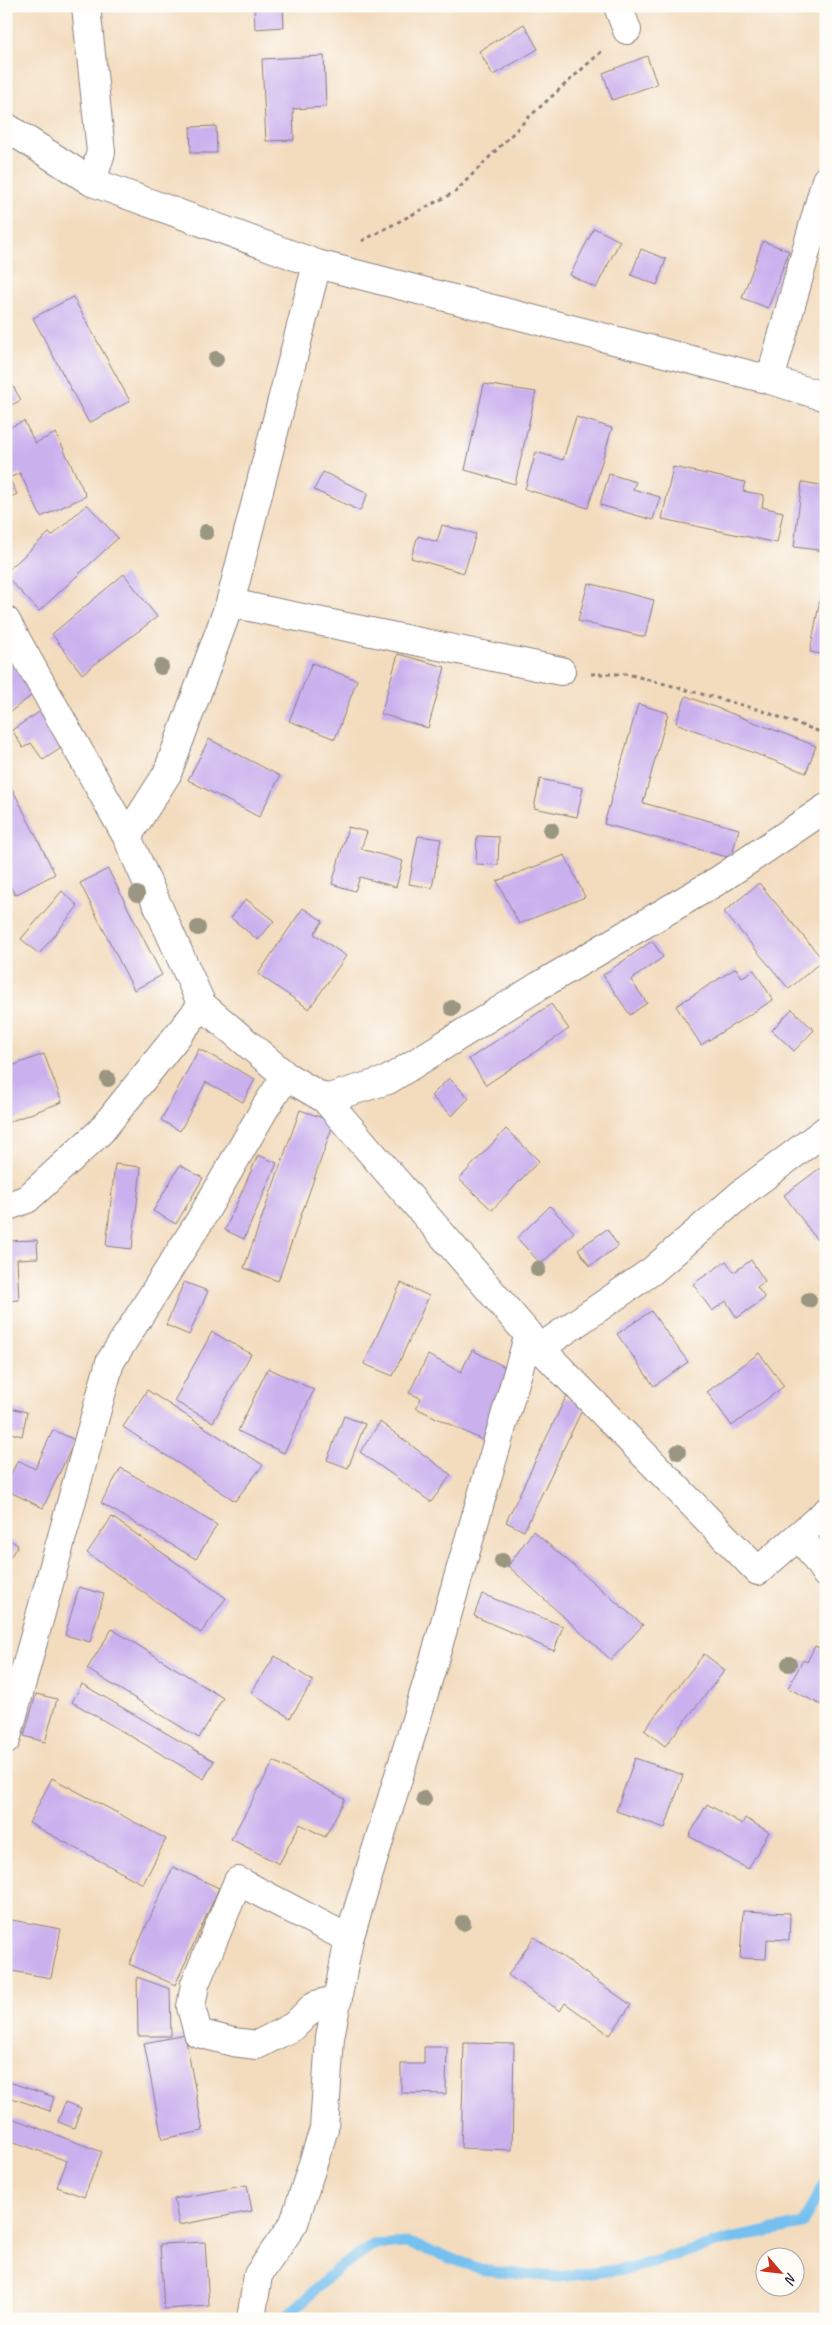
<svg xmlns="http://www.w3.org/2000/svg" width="832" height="2325" font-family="Caveat,sans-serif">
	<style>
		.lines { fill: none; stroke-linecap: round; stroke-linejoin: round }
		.stream { stroke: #75c0ef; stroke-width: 11 }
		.building { fill: #cab1ee }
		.minor-casing { stroke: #8a7f7c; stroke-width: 30 }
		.path { stroke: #8a7f7c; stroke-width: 3; stroke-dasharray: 4 4; stroke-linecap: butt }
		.minor { stroke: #fff; stroke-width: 28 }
		.tree { fill: #9a9681 }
	</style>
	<rect width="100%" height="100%" fill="#fdfcf7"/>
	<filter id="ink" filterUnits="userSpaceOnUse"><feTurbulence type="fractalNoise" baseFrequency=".02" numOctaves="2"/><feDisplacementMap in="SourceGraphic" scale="10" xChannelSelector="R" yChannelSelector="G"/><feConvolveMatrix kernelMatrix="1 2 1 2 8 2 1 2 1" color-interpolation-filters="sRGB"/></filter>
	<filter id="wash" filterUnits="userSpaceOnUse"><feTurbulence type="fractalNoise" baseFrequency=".0096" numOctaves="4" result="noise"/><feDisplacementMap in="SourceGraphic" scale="20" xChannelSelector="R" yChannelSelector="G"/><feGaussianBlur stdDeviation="1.12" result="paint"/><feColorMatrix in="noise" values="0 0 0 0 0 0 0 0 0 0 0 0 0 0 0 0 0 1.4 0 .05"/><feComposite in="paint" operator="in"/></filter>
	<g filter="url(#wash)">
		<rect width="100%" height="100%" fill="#f3dcbe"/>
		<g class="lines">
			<path class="stream" d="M284 2319 337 2269 373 2245 408 2243 486 2271 558 2277 632 2268 730 2239 802 2224 826 2181"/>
		</g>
		<g id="blocks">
			<path class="building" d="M254 6H283L284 27 255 29Z
				M524 24 538 49 493 75 479 51Z
				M324 56 326 107 293 109 294 140 266 141 262 59Z
				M647 56 657 84 612 100 603 73Z
				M216 126 217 153H191L190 127Z
				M594 228 620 241 596 288 570 275Z
				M763 241 789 251 768 308 742 298Z
				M641 249 666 259 657 285 631 275Z
				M73 297 130 401 89 423 33 318Z
				M6 374 21 400 6 408Z
				M484 384 536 392 515 484 465 470Z
				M576 417 612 428 588 508 525 489 536 452 563 460Z
				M24 421 35 443 56 433 86 496 41 517 20 473 9 478 17 494 6 499V429Z
				M673 467 745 482 743 491 764 495 762 507 783 512 777 543 662 519Z
				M323 472 368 493 360 511 314 490Z
				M609 474 636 482 633 489 660 497 653 520 600 505Z
				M802 482 826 486V551L794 547Z
				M87 504 118 538 39 611 6 576V572L49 533 52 536Z
				M442 525 476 534 464 573 411 558 418 536 437 542Z
				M124 574 157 617 82 674 52 634Z
				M588 583 654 600 645 637 578 621Z
				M821 594 826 595V655L810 652Z
				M6 654 36 692 6 715Z
				M398 654 445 667 428 728 381 714Z
				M312 663 357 680 335 739 289 721Z
				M686 696 816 746 806 773 676 723Z
				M638 704 668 713 643 803 739 829 731 858 604 824Z
				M45 708 69 743 43 760 31 743 23 748 12 730Z
				M209 739 280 776 259 817 188 780Z
				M540 779 583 788 577 817 534 808Z
				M10 784 55 874 15 895 6 879V786Z
				M348 827 367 832 361 849 403 861 396 887 360 877 355 891 332 884Z
				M418 836 441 839 432 888 409 884Z
				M477 836 499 837 498 865 476 864Z
				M565 855 585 897 519 924 497 881Z
				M108 869 162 975 134 990 80 883Z
				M759 883 823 960 789 989 724 912Z
				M62 891 78 906 39 954 21 939Z
				M246 899 274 921 258 940 231 918Z
				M303 908 323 921 314 934 346 956 309 1009 258 974Z
				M652 941 663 957 631 980 647 1003 630 1015 603 975Z
				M736 968 742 977 754 970 773 1000 701 1045 676 1006Z
				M551 1004 569 1029 486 1085 469 1059Z
				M792 1009 814 1030 794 1051 772 1030Z
				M199 1049 255 1079 243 1102 206 1082 180 1131 161 1120Z
				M44 1054 62 1102 6 1123V1068Z
				M449 1078 469 1098 452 1116 431 1096Z
				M300 1110 334 1122 278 1281 244 1268Z
				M506 1129 539 1161 492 1210 459 1179Z
				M258 1155 277 1163 244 1239 225 1230Z
				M115 1164 141 1167 132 1249 106 1246Z
				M180 1165 203 1178 176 1224 153 1211Z
				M820 1168 826 1176V1233L817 1240 784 1195Z
				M550 1206 574 1232 541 1264 517 1238Z
				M607 1229 618 1246 590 1266 578 1249Z
				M37 1240 38 1258 17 1259 19 1300 6 1301V1241Z
				M751 1260 765 1281 757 1287 765 1298 737 1318 726 1301 712 1311 693 1284 726 1261 734 1272Z
				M184 1282 208 1291 189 1335 166 1325Z
				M401 1283 429 1296 393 1376 364 1364Z
				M651 1311 688 1362 654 1386 617 1334Z
				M212 1332 251 1354 213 1422 174 1401Z
				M472 1350 509 1369 486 1442 416 1408 421 1398 409 1393 428 1355 461 1372Z
				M759 1353 784 1386 732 1426 707 1392Z
				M268 1368 314 1390 284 1453 238 1431Z
				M147 1390 263 1465 235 1501 123 1427Z
				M566 1397 584 1406 524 1531 506 1522Z
				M6 1407 27 1412 22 1436 6 1432Z
				M344 1416 365 1424 348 1468 327 1460Z
				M380 1422 451 1475 431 1502 360 1452Z
				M53 1430 75 1440 43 1508 6 1490V1484L18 1460 35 1469Z
				M121 1468 217 1525 196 1559 101 1503Z
				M112 1517 226 1598 201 1633 87 1553Z
				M533 1531 643 1625 611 1660 508 1566Z
				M6 1538 18 1545 6 1563Z
				M79 1587 104 1594 90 1642 65 1635Z
				M482 1594 563 1626 554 1651 474 1616Z
				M112 1629 223 1698 199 1738 87 1669Z
				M815 1646 826 1652V1657L820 1669 826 1672V1700L823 1706 788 1688 803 1660 807 1662Z
				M704 1654 725 1670 665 1746 644 1730Z
				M275 1656 313 1681 290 1718 251 1693Z
				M82 1684 214 1761 204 1779 72 1702Z
				M36 1694 57 1699 45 1742 24 1736Z
				M635 1758 683 1775 665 1828 616 1811Z
				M274 1761 345 1799 325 1837 300 1824 279 1864 231 1839Z
				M52 1778 166 1839 143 1884 29 1823Z
				M707 1804 742 1824 745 1818 769 1832 748 1869 689 1836Z
				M173 1867 219 1888 175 1985 129 1964Z
				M743 1911 790 1913 789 1940 767 1939 766 1959 740 1958Z
				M6 1919 61 1929 51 1978 6 1970Z
				M534 1937 631 2005 610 2035 565 2003 560 2011 508 1975Z
				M137 1977 170 1989 171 2036H138Z
				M185 2035 203 2131 162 2139 144 2043Z
				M464 2043 514 2044 512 2150 461 2148Z
				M424 2047H447L446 2094 401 2093V2064H424Z
				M6 2081 54 2097 50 2111 6 2096Z
				M65 2102 81 2108 74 2128 58 2122Z
				M6 2116 102 2152 84 2197 57 2187 67 2161 6 2139Z
				M247 2185 252 2211 179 2225 174 2199Z
				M205 2242 209 2306 164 2309 160 2244Z"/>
		</g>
	</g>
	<g filter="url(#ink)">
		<use href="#blocks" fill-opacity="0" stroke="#8a7f7c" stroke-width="1"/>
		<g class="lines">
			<g class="minor-casing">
				<path id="minor" d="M86 6 101 152 92 182
					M618 6 627 30
					M6 127 92 182 317 264 770 380 826 397
					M770 380 826 180
					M230 603 561 671
					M6 621 127 837 202 1005 286 1076 325 1099 540 1348 758 1571 826 1512
					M127 837 167 774 230 603 317 264
					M325 1099 388 1080 539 986 719 880 826 808
					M6 1207 27 1199 100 1132 202 1005
					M540 1348 652 1271 742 1193 826 1130
					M800 1535 826 1574
					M6 1740 110 1362 199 1222 265 1108 286 1076
					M338 1999 315 2005 294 2026 257 2045 233 2042 198 2033 191 2007 195 1984 238 1881 349 1939
					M251 2319 258 2275 294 2223 324 2129 330 2037 349 1939 432 1667 529 1334"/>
			</g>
			<path class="path" d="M362 241 455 192 529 117 602 51
				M591 674H627L669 685 760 710 826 734"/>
			<use href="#minor" class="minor"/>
		</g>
		<g class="tree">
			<circle cx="216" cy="359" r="8"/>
			<circle cx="206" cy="532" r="8"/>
			<circle cx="161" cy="667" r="8"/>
			<circle cx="551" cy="830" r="8"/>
			<circle cx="137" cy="894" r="8"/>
			<circle cx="198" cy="928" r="8"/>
			<circle cx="452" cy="1008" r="8"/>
			<circle cx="108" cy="1079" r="8"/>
			<circle cx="538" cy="1269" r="8"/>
			<circle cx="809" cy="1300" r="8"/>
			<circle cx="678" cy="1452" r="8"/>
			<circle cx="502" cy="1561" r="8"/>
			<circle cx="789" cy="1664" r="8"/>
			<circle cx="424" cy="1799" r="8"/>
			<circle cx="463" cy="1923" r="8"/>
		</g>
	</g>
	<rect width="832" height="2325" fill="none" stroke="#fdfcf7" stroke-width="25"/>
	<g transform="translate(780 2272) rotate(118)"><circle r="24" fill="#fdfcf7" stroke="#a5a5ac"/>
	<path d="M0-4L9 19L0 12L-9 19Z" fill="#c8321e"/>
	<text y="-8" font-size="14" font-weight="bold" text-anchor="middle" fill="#22223b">N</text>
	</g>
</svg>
